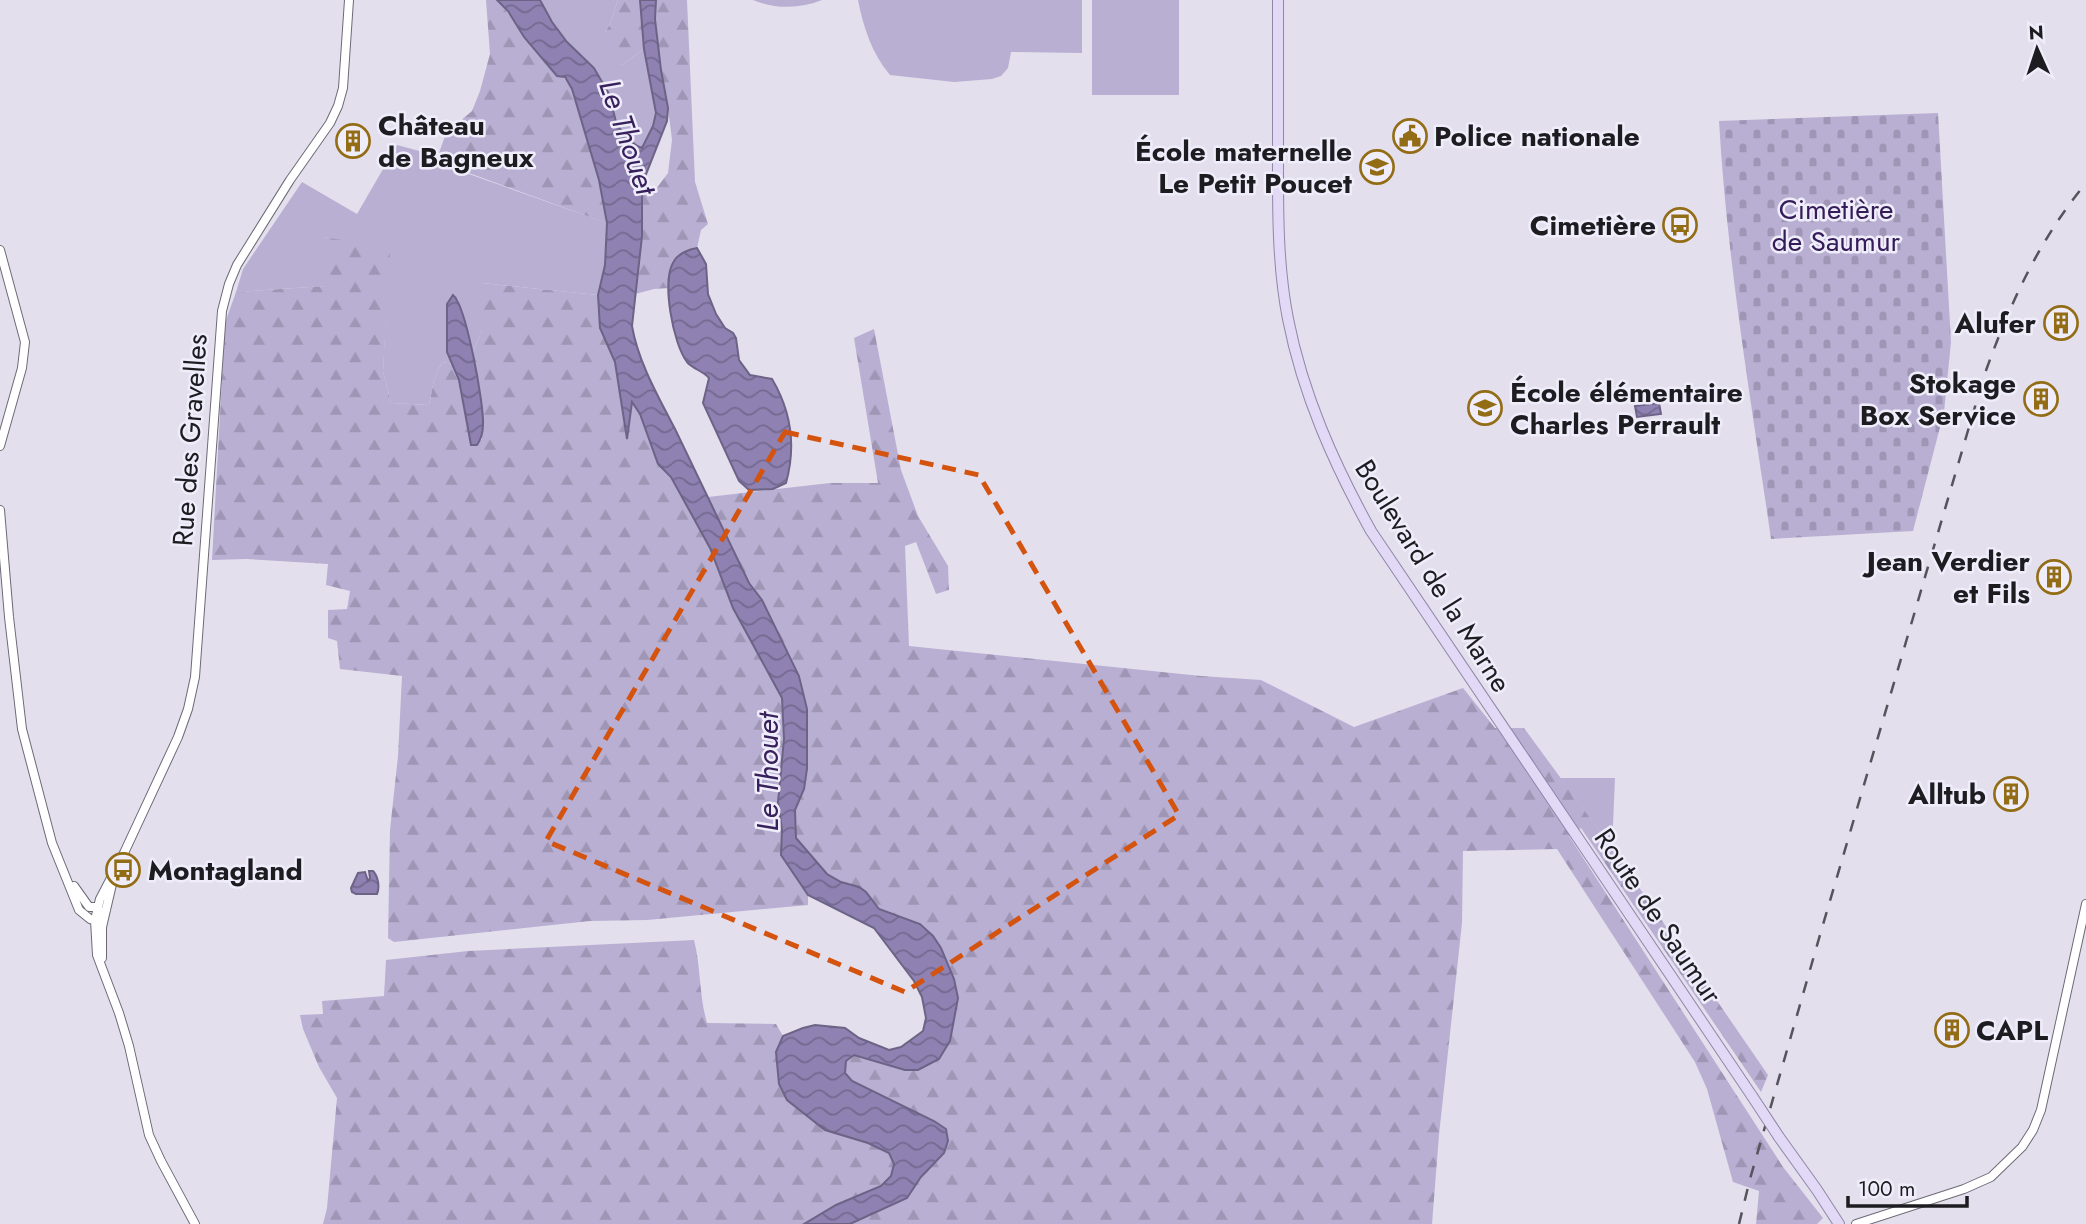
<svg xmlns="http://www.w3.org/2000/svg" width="2086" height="1224" font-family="Jost,sans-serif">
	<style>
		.grass { fill: #b9afd3 }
		.forest { fill: url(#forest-firs) }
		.cemetery { fill: url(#cemetery-stones) }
		.water { fill: url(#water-waves); stroke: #6d6386; stroke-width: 2 }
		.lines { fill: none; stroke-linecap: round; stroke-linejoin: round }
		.minor-casing { stroke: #6d6a76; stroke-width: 10 }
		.major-casing { stroke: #8f87a7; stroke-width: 12 }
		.minor { stroke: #fff; stroke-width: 8 }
		.major { stroke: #e1d9f5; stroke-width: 10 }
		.rail { stroke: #55535b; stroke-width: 2.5; stroke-dasharray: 12 12; stroke-linecap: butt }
		.major-bridge-casing { stroke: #8f87a7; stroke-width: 12; stroke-linecap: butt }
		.major-bridge { stroke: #e1d9f5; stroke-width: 10 }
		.marked { fill: none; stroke: #d4530e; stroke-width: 5; stroke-dasharray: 14 9; stroke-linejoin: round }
		.labels { text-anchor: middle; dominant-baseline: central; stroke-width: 5; stroke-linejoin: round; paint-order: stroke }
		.poi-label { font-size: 28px; font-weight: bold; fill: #1d1c21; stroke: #f0edfb; text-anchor: end }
		.park-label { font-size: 28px; fill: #331c57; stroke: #f0edfb }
		.street-label { font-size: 28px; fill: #1d1c21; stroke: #f0edfb }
		.water-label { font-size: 30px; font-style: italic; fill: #37205b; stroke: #f0edfb }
	</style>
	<defs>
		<pattern id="forest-firs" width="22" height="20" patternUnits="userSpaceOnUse" patternTransform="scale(1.75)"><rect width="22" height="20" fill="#b9afd3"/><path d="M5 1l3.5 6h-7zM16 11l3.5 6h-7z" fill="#9f96b5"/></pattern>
		<pattern id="cemetery-stones" width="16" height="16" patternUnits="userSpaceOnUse" patternTransform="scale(1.75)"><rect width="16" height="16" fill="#b9afd3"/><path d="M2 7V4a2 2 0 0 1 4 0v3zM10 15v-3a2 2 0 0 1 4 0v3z" fill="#9f96b5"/></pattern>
		<pattern id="water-waves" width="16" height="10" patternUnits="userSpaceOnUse" patternTransform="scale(1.75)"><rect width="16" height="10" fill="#8f81b1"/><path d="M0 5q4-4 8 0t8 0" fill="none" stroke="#746990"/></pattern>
	</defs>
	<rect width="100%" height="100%" fill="#e3dfed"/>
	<path class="grass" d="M540 0H618C613 12 613 22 605 32L622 65 644 49 656 113 653 126 642 148C627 142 628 134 617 126L609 94 552 22Z
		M753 0H822C800 9 775 9 753 0Z
		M858 0H1082V53L1011 52 1008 68 1001 76 992 79 954 82 890 75C872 54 863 26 858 0Z
		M1092 0H1179V95H1092Z
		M397 145 438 156 462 159 466 173 607 223 605 265 598 295 482 283V330L473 352 458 299 448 304 447 352 453 364 442 362 434 380 429 405 391 403 383 371 389 252 324 237 326 286 236 292 243 269 302 182 357 214Z
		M1560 778H1615L1612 848Z"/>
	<path class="forest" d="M486 0H497C509 12 514 23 523 36 537 55 559 68 572 89L599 180 642 193 656 189 668 173 672 140 668 108 661 70 644 49 622 65 607 50 605 32C613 22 613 12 618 0H687L695 182 708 224 701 230 697 248 689 249 671 269 669 288 654 289 635 294 642 236 466 172 462 159 438 156 446 133 472 111 480 91 490 54Z
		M323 237 355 242 390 252 383 371 391 403 429 405 434 380 442 362 453 364 459 380 471 445H477L482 439 473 352 482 330 481 283 598 295 600 328 615 362 626 436 632 401 640 414 658 464 671 477 710 548 733 608 782 698 784 739 778 802 782 829 781 855 808 895V905L647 920 590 921 394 942 388 938 390 830 398 756 402 676 340 669 337 641 328 638V610L347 609 350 591 326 585 328 564 246 559 212 560 225 323 236 292 325 286Z
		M874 329 901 470 918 516 948 566 949 590 936 594 916 542 905 546 909 646 1201 676 1261 680 1354 727 1463 688 1495 728H1524L1612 848 1768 1075 1761 1092 1581 828 1569 836 1783 1167 1823 1218 1817 1224H1756L1759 1191 1733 1182 1707 1089 1695 1062 1557 849 1463 851 1462 923 1439 1135 1432 1224H850L907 1198 931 1165 946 1129 934 1121 852 1081 845 1073 846 1061 854 1055 905 1070H918L939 1059 950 1041 958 998 941 948 933 936 920 924 879 909 866 892 859 887 841 882 827 874 796 838 795 810 804 789 807 709 800 676 762 600 749 583 708 497 830 483H878L854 338Z
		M694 940C701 967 699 996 707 1023L776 1024 783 1036 776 1052 787 1100 825 1130 868 1143 890 1153 894 1164 891 1176 881 1186 836 1205 804 1224H323L327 1208 337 1098 319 1067 303 1029 300 1015 323 1014 322 1001 384 996 386 960 468 951Z"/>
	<path class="cemetery" d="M1938 113 1951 342 1944 412 1913 531 1771 539C1751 400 1727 261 1719 121Z"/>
	<path class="water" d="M497 0H540L552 22 567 42 594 68 609 94 617 126C628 134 627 142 642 148L653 126 656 113 644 49 640 0H656L655 19 661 70 668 108 667 121 645 177 642 193V236L632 326C638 362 659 398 676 431 700 482 725 532 749 583L762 600 799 676 807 709V769L804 789 795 810 796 838 827 874 841 882 859 887 866 892 879 909 920 924 933 936 941 948 954 979 958 998 950 1041 939 1059 918 1070H905L854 1055 846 1061 845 1073 852 1081 934 1121 946 1129 948 1141 944 1153 921 1177 907 1198 850 1224H804L836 1205 881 1186 891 1176 894 1164 889 1153 868 1143 825 1130 787 1100 779 1084 776 1052 783 1036 803 1028 815 1025 845 1028 859 1038 889 1050 901 1047 923 1031 926 1018 922 997 914 981 874 928 808 895 781 855 782 829 778 802 784 739 782 698 733 608 710 548 671 477 658 464 640 414 632 402 627 439 615 362 600 328 598 295 605 265 607 223 599 180 572 89 565 77 557 76 524 37 508 11Z
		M697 248 706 264 708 294 716 314 725 328 733 333 736 338 739 360 750 375 772 379C791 411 796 447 786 483L773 489 749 490 739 481 703 403 709 378C703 371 693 369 687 362 673 344 661 280 674 261 678 254 689 249 697 248Z
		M453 295C466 305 484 404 483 424 483 432 482 438 477 445H471L459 380 447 352V304Z
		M1659 403 1661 414 1637 417 1635 406Z
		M369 871H373C378 876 380 887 377 894H356L352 892 351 888 358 873 365 872 368 881 370 878Z"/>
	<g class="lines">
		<g class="minor-casing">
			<path id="minor" d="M0 250 25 342 22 368 0 446
				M0 510 9 617 22 729 52 843 79 910 90 919 95 920 106 910
				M74 886 89 907H98
				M102 958V927L112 884
				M195 1224 161 1161 149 1135 129 1046 119 1013 97 955 95 920 100 899 124 853 178 737 188 709 195 677 222 311 229 284 237 265 290 180 330 123 338 106 343 88 349 0
				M1856 1224 1964 1189 1991 1177 2022 1147 2033 1130 2041 1110 2086 904"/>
		</g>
		<g class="major-casing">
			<path id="major" d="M1278 0C1278 50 1278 99 1278 149 1278 206 1277 263 1288 319 1303 395 1334 464 1371 531L1752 1096
				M1779 1137 1817 1190 1839 1224"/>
		</g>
		<use href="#minor" class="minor"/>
		<use href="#major" class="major"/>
		<path class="rail" d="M1739 1224 1750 1179 1822 928 1984 376C2009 306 2038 241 2086 183"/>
		<g class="major-bridge-casing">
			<path id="major-bridge" d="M1752 1096 1779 1137"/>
		</g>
		<use href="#major-bridge" class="major-bridge"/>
	</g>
	<path class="marked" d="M785 432 979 475 1179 815 905 992 546 841Z"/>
	<defs>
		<g id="civic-ring" transform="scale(1.75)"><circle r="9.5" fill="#f0edfb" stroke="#936d15" stroke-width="1.5"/><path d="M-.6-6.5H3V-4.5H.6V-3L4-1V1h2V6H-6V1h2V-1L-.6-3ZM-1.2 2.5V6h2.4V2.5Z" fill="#936d15"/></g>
		<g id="building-ring" transform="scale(1.75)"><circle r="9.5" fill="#f0edfb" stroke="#936d15" stroke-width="1.5"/><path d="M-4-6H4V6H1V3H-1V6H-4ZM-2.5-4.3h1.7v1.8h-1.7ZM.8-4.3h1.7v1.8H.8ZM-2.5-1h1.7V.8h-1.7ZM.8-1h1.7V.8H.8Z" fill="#936d15"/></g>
		<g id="school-ring" transform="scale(1.75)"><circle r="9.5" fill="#f0edfb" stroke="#936d15" stroke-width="1.5"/><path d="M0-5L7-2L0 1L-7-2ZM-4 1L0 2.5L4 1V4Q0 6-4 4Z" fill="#936d15"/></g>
		<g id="bus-ring" transform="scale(1.75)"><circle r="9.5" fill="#f0edfb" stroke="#936d15" stroke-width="1.5"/><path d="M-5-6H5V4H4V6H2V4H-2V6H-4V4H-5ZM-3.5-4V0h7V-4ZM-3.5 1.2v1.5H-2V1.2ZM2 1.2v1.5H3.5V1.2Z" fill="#936d15"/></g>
	</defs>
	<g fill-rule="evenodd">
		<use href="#civic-ring" x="1410" y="136"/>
		<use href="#building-ring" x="353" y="141"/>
		<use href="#school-ring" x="1377" y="167"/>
		<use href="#bus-ring" x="1680" y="225"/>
		<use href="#building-ring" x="2061" y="323"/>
		<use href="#building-ring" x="2041" y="399"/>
		<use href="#school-ring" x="1485" y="408"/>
		<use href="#building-ring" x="2054" y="577"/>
		<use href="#building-ring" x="2011" y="794"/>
		<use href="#bus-ring" x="123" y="870"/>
		<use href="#building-ring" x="1952" y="1030"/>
	</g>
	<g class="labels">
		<g class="poi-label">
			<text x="378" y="125" text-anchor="start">Château<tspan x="378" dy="32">de Bagneux</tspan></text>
			<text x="1434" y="136" text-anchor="start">Police nationale</text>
			<text x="1352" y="151">École maternelle<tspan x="1352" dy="32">Le Petit Poucet</tspan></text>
			<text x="1656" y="225">Cimetière</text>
			<text x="2036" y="323">Alufer</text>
			<text x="2016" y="383">Stokage<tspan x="2016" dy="32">Box Service</tspan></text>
			<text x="1510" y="392" text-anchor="start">École élémentaire<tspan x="1510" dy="32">Charles Perrault</tspan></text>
			<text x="2030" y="561">Jean Verdier<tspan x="2030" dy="32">et Fils</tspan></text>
			<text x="1986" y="794">Alltub</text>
			<text x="148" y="870" text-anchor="start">Montagland</text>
			<text x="1976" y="1030" text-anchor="start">CAPL</text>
		</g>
		<g class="park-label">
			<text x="1836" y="209">Cimetière<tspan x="1836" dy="32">de Saumur</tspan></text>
		</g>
		<g class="street-label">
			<text transform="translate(190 440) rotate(-86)">Rue des Gravelles</text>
			<text transform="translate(1433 576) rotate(58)">Boulevard de la Marne</text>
			<text transform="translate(1658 916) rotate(56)">Route de Saumur</text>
		</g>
		<g class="water-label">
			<text transform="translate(628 137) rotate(71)">Le Thouet</text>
			<text transform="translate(767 772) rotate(-90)">Le Thouet</text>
		</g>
	</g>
	<g transform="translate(2037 49) rotate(357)" stroke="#f0edfb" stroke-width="5" paint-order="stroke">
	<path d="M0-5L12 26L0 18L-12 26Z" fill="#1d1c21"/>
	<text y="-10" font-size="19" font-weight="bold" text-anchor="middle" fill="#1d1c21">N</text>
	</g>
	<path d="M1848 1196v10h119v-10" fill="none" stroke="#1d1c21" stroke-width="3.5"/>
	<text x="1858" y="1196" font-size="21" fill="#1d1c21" stroke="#f0edfb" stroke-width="5" paint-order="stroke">100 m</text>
</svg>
